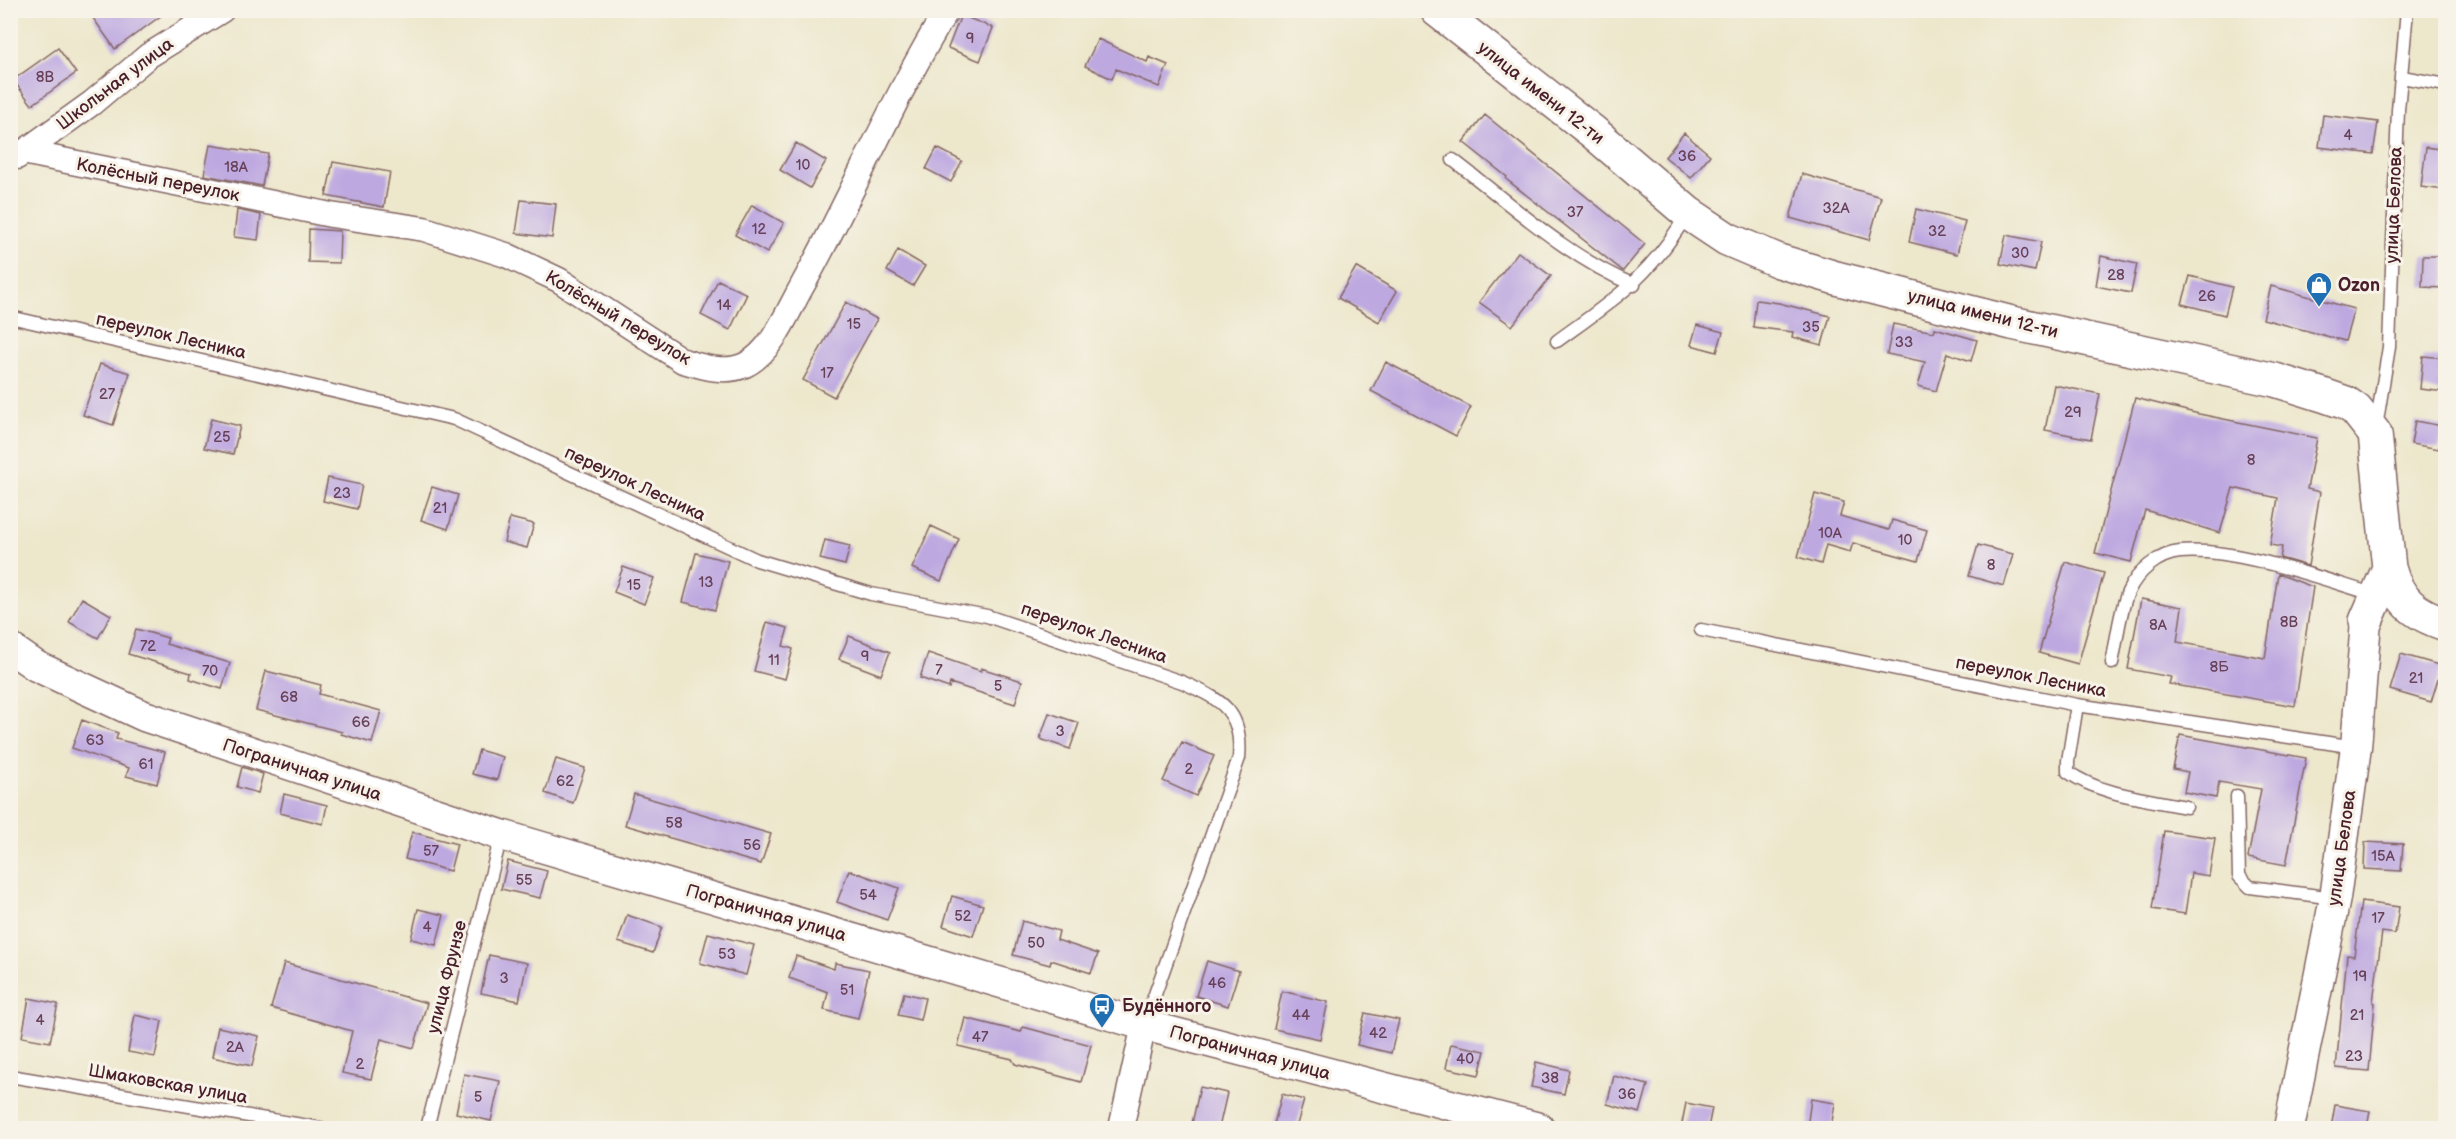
<svg xmlns="http://www.w3.org/2000/svg" width="2456" height="1139" font-family="'Balsamiq Sans',sans-serif">
	<style>
		.building { fill: #bda8e0 }
		.lines { fill: none; stroke-linecap: round; stroke-linejoin: round }
		.service-casing { stroke: #836563; stroke-width: 15 }
		.minor-casing { stroke: #836563; stroke-width: 27 }
		.tertiary-casing { stroke: #836563; stroke-width: 33 }
		.secondary-casing { stroke: #836563; stroke-width: 36 }
		.service { stroke: #fff; stroke-width: 12 }
		.minor { stroke: #fff; stroke-width: 24 }
		.tertiary { stroke: #fff; stroke-width: 30 }
		.secondary { stroke: #fff; stroke-width: 33 }
		.labels { text-anchor: middle; dominant-baseline: central; stroke-width: 6; stroke-linejoin: round; paint-order: stroke }
		.number-label { font-size: 15px; fill: #674158 }
		.street-label { font-size: 18px; fill: #4a1f2b; stroke: #f7f3e8 }
		.poi-label { font-size: 18px; font-weight: bold; fill: #4a1f2b; stroke: #f7f3e8; text-anchor: start }
	</style>
	<rect width="100%" height="100%" fill="#f7f3e8"/>
	<filter id="ink" filterUnits="userSpaceOnUse"><feTurbulence type="fractalNoise" baseFrequency=".0167" numOctaves="2"/><feDisplacementMap in="SourceGraphic" scale="12" xChannelSelector="R" yChannelSelector="G"/><feConvolveMatrix kernelMatrix="1 2 1 2 8 2 1 2 1" color-interpolation-filters="sRGB"/></filter>
	<filter id="wash" filterUnits="userSpaceOnUse"><feTurbulence type="fractalNoise" baseFrequency=".008" numOctaves="4" result="noise"/><feDisplacementMap in="SourceGraphic" scale="24" xChannelSelector="R" yChannelSelector="G"/><feGaussianBlur stdDeviation="1.35" result="paint"/><feColorMatrix in="noise" values="0 0 0 0 0 0 0 0 0 0 0 0 0 0 0 0 0 1.4 0 .05"/><feComposite in="paint" operator="in"/></filter>
	<g filter="url(#wash)">
		<rect width="100%" height="100%" fill="#ede7cc"/>
		<g id="blocks">
			<path class="building" d="M104 10H169L115 49 93 18Z
				M961 15 993 28 980 61 948 48Z
				M1098 39 1147 62 1149 57 1168 65 1159 87 1116 69 1112 79 1085 66Z
				M58 48 76 73 32 105 13 80Z
				M1485 115 1645 244 1623 271 1506 179 1507 177 1463 142Z
				M2323 115 2378 122 2373 154 2319 147Z
				M1684 133 1710 155 1691 178 1665 157Z
				M796 143 826 161 810 188 780 170Z
				M210 145 268 154 262 186 204 175Z
				M2426 147 2445 150V190L2421 187Z
				M937 148 962 161 951 182 926 169Z
				M333 162 390 172 384 207 326 196Z
				M1802 174 1881 197 1869 240 1790 218Z
				M521 200 556 204 552 238 516 233Z
				M752 205 784 223 767 253 735 235Z
				M1916 209 1965 221 1957 254 1909 242Z
				M237 210 261 215 258 240 234 237Z
				M309 229 340 231 339 263 308 262Z
				M2006 235 2041 242 2035 271 2000 264Z
				M898 250 925 266 913 286 887 271Z
				M1518 252 1551 276 1512 326 1479 302Z
				M2101 256 2137 264 2131 293 2096 286Z
				M2423 256H2445V288L2422 287Z
				M1356 267 1397 291 1379 322 1338 298Z
				M2190 276 2232 287 2225 315 2182 304Z
				M718 280 747 294 730 330 701 315Z
				M2271 286 2354 309 2345 341 2263 319Z
				M1756 300 1779 303 1830 316 1822 345 1792 337 1793 332 1753 327Z
				M846 302 877 319 834 397 803 380Z
				M1893 324 1934 332 1935 328 1977 340 1971 361 1947 353 1936 391 1918 386 1925 362 1887 354Z
				M1697 325 1723 332 1717 352 1691 345Z
				M2423 356 2445 358V392L2420 389Z
				M1386 362 1471 407 1456 436 1371 391Z
				M100 364 130 373 113 425 83 415Z
				M2054 385 2100 394 2091 439 2045 430Z
				M2135 398 2199 414 2317 438 2307 489 2320 492 2308 566 2280 558 2282 547 2270 545 2278 498 2233 488 2220 533 2145 510 2131 562 2095 553Z
				M211 419 240 426 233 454 204 448Z
				M2415 421 2443 426 2439 449 2411 444Z
				M328 478 362 485 357 509 323 501Z
				M432 487 458 495 448 529 421 520Z
				M1815 494 1844 502 1840 516 1889 530 1892 520 1927 530 1918 561 1853 543 1850 552 1826 545 1821 564 1798 557Z
				M510 518 534 524 527 548 504 542Z
				M931 526 959 539 941 581 912 568Z
				M825 540 850 546 845 565 820 559Z
				M1978 545 2013 554 2004 586 1969 576Z
				M696 553 728 561 715 610 683 602Z
				M2065 562 2104 573 2078 664 2039 653Z
				M623 567 654 578 644 604 614 592Z
				M2278 574 2313 587 2295 706 2169 684 2171 677 2128 669 2141 599 2182 607 2177 642 2265 658Z
				M82 598 111 615 98 638 69 622Z
				M767 622 788 628 783 646 793 649 785 679 754 671Z
				M136 629 168 638 166 644 230 663 222 689 190 679 191 673 128 654Z
				M849 636 890 652 881 675 839 659Z
				M928 653 981 671V668L1022 681 1015 704 950 683 949 688 920 678Z
				M2401 654 2442 666 2431 702 2390 690Z
				M266 671 321 685 319 694 381 711 372 743 341 734 342 732 256 710Z
				M1049 713 1079 723 1070 749 1040 739Z
				M82 720 118 733 116 739 165 752 157 784 126 776 129 768 72 748Z
				M2180 735 2306 758 2286 865 2248 858 2261 789 2219 782 2216 798 2184 792 2188 772 2173 769Z
				M1182 742 1214 756 1196 796 1163 781Z
				M479 750 503 757 497 780 472 774Z
				M556 759 585 768 573 803 545 793Z
				M242 767 263 774 258 793 237 787Z
				M284 794 327 805 323 824 280 813Z
				M634 794 771 834 761 864 625 825Z
				M2164 831 2215 838 2209 876 2191 873 2185 914 2152 909Z
				M412 832 457 844 450 871 405 859Z
				M2365 842 2403 844 2401 871 2364 869Z
				M508 861 547 871 540 898 501 889Z
				M849 870 899 888 887 920 837 902Z
				M952 896 983 905 973 936 943 926Z
				M2361 902 2399 907 2395 934 2382 932 2373 1002 2375 1003 2369 1071 2336 1068 2347 955 2354 956Z
				M418 909 444 915 436 945 411 939Z
				M627 915 662 927 653 953 618 942Z
				M1022 921 1059 931 1057 940 1098 954 1091 973 1051 960 1050 965 1013 955Z
				M708 933 754 945 746 975 700 963Z
				M489 955 527 963 519 1001 481 993Z
				M796 956 834 969 835 963 869 970 858 1018 824 1010 828 992 789 978Z
				M1207 961 1239 971 1228 1006 1196 996Z
				M284 963 427 1003 414 1048 381 1039 371 1079 342 1073 352 1031 271 1008Z
				M1282 991 1328 1002 1320 1039 1274 1029Z
				M904 993 925 998 920 1020 898 1015Z
				M29 998 58 1004 50 1042 22 1037Z
				M1365 1013 1399 1020 1391 1053 1357 1045Z
				M135 1015 162 1021 155 1057 128 1052Z
				M965 1018 1021 1032 1023 1027 1091 1045 1081 1082 1015 1064 1012 1059 958 1046Z
				M218 1027 259 1036 252 1066 212 1057Z
				M1451 1044 1485 1051 1479 1075 1446 1068Z
				M1536 1062 1569 1070 1564 1094 1531 1087Z
				M464 1074 500 1081 491 1121 456 1113Z
				M1614 1076 1648 1085 1640 1113 1607 1104Z
				M1200 1087 1227 1093 1219 1128H1191Z
				M1282 1094 1304 1100 1296 1128 1274 1124Z
				M1811 1099 1835 1103 1831 1128H1807Z
				M1686 1103 1712 1108 1708 1128H1681Z
				M2335 1105 2370 1111 2367 1128H2331Z"/>
		</g>
	</g>
	<g filter="url(#ink)">
		<use href="#blocks" fill-opacity="0" stroke="#836563" stroke-width="1.5"/>
		<g class="lines">
			<g class="service-casing">
				<path id="service" d="M2402 77 2446 85
					M1453 160C1511 204 1567 257 1634 285
					M10 317 454 419 757 560 871 594 987 616 1182 682C1222 700 1243 711 1239 758L1144 1025
					M1557 341C1615 299 1650 277 1687 214
					M2376 427 2389 347 2398 110 2407 10
					M1701 630 2077 705 2355 747
					M2112 663C2117 641 2119 613 2128 592 2137 572 2158 554 2180 552 2235 547 2322 579 2376 595
					M2077 705 2068 761V772C2100 795 2148 799 2186 807
					M2237 796 2239 876 2250 887 2334 898
					M10 1076 320 1128
					M427 1128 501 836"/>
			</g>
			<g class="minor-casing">
				<path id="minor" d="M23 152 331 215 424 229 506 255 559 280 683 361C703 367 726 374 745 365 772 352 787 313 801 288 852 197 892 99 947 10
					M17 157 92 103 148 56 222 10
					M1121 1128 1144 1025"/>
			</g>
			<g class="tertiary-casing">
				<path id="tertiary" d="M10 648 36 666 144 716 501 835 1144 1025 1539 1128
					M2289 1128 2335 898 2356 747 2366 621"/>
			</g>
			<g class="secondary-casing">
				<path id="secondary" d="M1437 10 1593 132 1688 213 1727 239 1779 261 1836 278 2012 323 2275 380 2323 395 2346 403 2356 410 2375 434 2389 568C2398 600 2414 614 2446 624
					M2366 621 2389 568"/>
			</g>
			<use href="#service" class="service"/>
			<use href="#minor" class="minor"/>
			<use href="#tertiary" class="tertiary"/>
			<use href="#secondary" class="secondary"/>
		</g>
	</g>
	<defs>
		<g id="shop-pin" transform="scale(1.35)"><path d="M0 17L-7.5 6A9.5 9.5 0 1 1 7.5 6Z" fill="#1f6fb2" stroke="#f7f3e8"/><path d="M-5-2.5h2.3a2.7 3.5 0 0 1 5.4 0H5L5.5 6h-11ZM-1.5-2.5h3a1.5 2.3 0 0 0-3 0Z" fill="#fff"/></g>
		<g id="bus-pin" transform="scale(1.35)"><path d="M0 17L-7.5 6A9.5 9.5 0 1 1 7.5 6Z" fill="#1f6fb2" stroke="#f7f3e8"/><path d="M-5-6H5V4H4V6H2V4H-2V6H-4V4H-5ZM-3.5-4V0h7V-4ZM-3.5 1.2v1.5H-2V1.2ZM2 1.2v1.5H3.5V1.2Z" fill="#fff"/></g>
	</defs>
	<g fill-rule="evenodd">
		<use href="#shop-pin" x="2319" y="285"/>
		<use href="#bus-pin" x="1102" y="1006"/>
	</g>
	<g class="labels">
		<g class="number-label">
			<text x="970" y="38">9</text>
			<text x="45" y="77">8В</text>
			<text x="2348" y="135">4</text>
			<text x="1687" y="156">36</text>
			<text x="803" y="165">10</text>
			<text x="236" y="167">18А</text>
			<text x="1836" y="208">32А</text>
			<text x="1575" y="212">37</text>
			<text x="759" y="229">12</text>
			<text x="1937" y="231">32</text>
			<text x="2020" y="253">30</text>
			<text x="2116" y="275">28</text>
			<text x="2207" y="296">26</text>
			<text x="724" y="305">14</text>
			<text x="854" y="324">15</text>
			<text x="1811" y="327">35</text>
			<text x="1904" y="342">33</text>
			<text x="827" y="373">17</text>
			<text x="107" y="394">27</text>
			<text x="2073" y="412">29</text>
			<text x="222" y="437">25</text>
			<text x="2251" y="460">8</text>
			<text x="342" y="493">23</text>
			<text x="440" y="508">21</text>
			<text x="1830" y="533">10А</text>
			<text x="1905" y="540">10</text>
			<text x="1991" y="565">8</text>
			<text x="706" y="582">13</text>
			<text x="634" y="585">15</text>
			<text x="2289" y="622">8В</text>
			<text x="2158" y="625">8А</text>
			<text x="148" y="646">72</text>
			<text x="865" y="656">9</text>
			<text x="774" y="660">11</text>
			<text x="2219" y="667">8Б</text>
			<text x="939" y="670">7</text>
			<text x="210" y="671">70</text>
			<text x="2416" y="678">21</text>
			<text x="998" y="686">5</text>
			<text x="289" y="697">68</text>
			<text x="361" y="722">66</text>
			<text x="1060" y="731">3</text>
			<text x="95" y="740">63</text>
			<text x="146" y="764">61</text>
			<text x="1189" y="769">2</text>
			<text x="565" y="781">62</text>
			<text x="674" y="823">58</text>
			<text x="752" y="845">56</text>
			<text x="431" y="851">57</text>
			<text x="2383" y="856">15А</text>
			<text x="524" y="880">55</text>
			<text x="868" y="895">54</text>
			<text x="963" y="916">52</text>
			<text x="2378" y="918">17</text>
			<text x="427" y="927">4</text>
			<text x="1036" y="943">50</text>
			<text x="727" y="954">53</text>
			<text x="2360" y="976">19</text>
			<text x="504" y="978">3</text>
			<text x="1217" y="983">46</text>
			<text x="847" y="990">51</text>
			<text x="1301" y="1015">44</text>
			<text x="2357" y="1015">21</text>
			<text x="40" y="1020">4</text>
			<text x="1378" y="1033">42</text>
			<text x="980" y="1037">47</text>
			<text x="235" y="1047">2А</text>
			<text x="2354" y="1056">23</text>
			<text x="1465" y="1059">40</text>
			<text x="360" y="1064">2</text>
			<text x="1550" y="1078">38</text>
			<text x="1627" y="1094">36</text>
			<text x="478" y="1097">5</text>
		</g>
		<g class="street-label">
			<text transform="translate(115 84) rotate(-37)">Школьная улица</text>
			<text transform="translate(1541 93) rotate(38)">улица имени 12-ти</text>
			<text transform="translate(158 180) rotate(11)">Колёсный переулок</text>
			<text transform="translate(2394 205) rotate(-88)">улица Белова</text>
			<text transform="translate(1983 314) rotate(14)">улица имени 12-ти</text>
			<text transform="translate(618 318) rotate(31)">Колёсный переулок</text>
			<text transform="translate(171 336) rotate(13)">переулок Лесника</text>
			<text transform="translate(635 484) rotate(25)">переулок Лесника</text>
			<text transform="translate(1094 633) rotate(19)">переулок Лесника</text>
			<text transform="translate(2031 677) rotate(11)">переулок Лесника</text>
			<text transform="translate(302 770) rotate(18)">Пограничная улица</text>
			<text transform="translate(2342 848) rotate(-82)">улица Белова</text>
			<text transform="translate(766 913) rotate(16)">Пограничная улица</text>
			<text transform="translate(447 977) rotate(-76)">улица Фрунзе</text>
			<text transform="translate(1250 1053) rotate(15)">Пограничная улица</text>
			<text transform="translate(168 1084) rotate(10)">Шмаковская улица</text>
		</g>
		<g class="poi-label">
			<text x="2338" y="285">Ozon</text>
			<text x="1122" y="1006">Будённого</text>
		</g>
	</g>
	<rect width="2456" height="1139" fill="none" stroke="#f7f3e8" stroke-width="36"/>
</svg>
